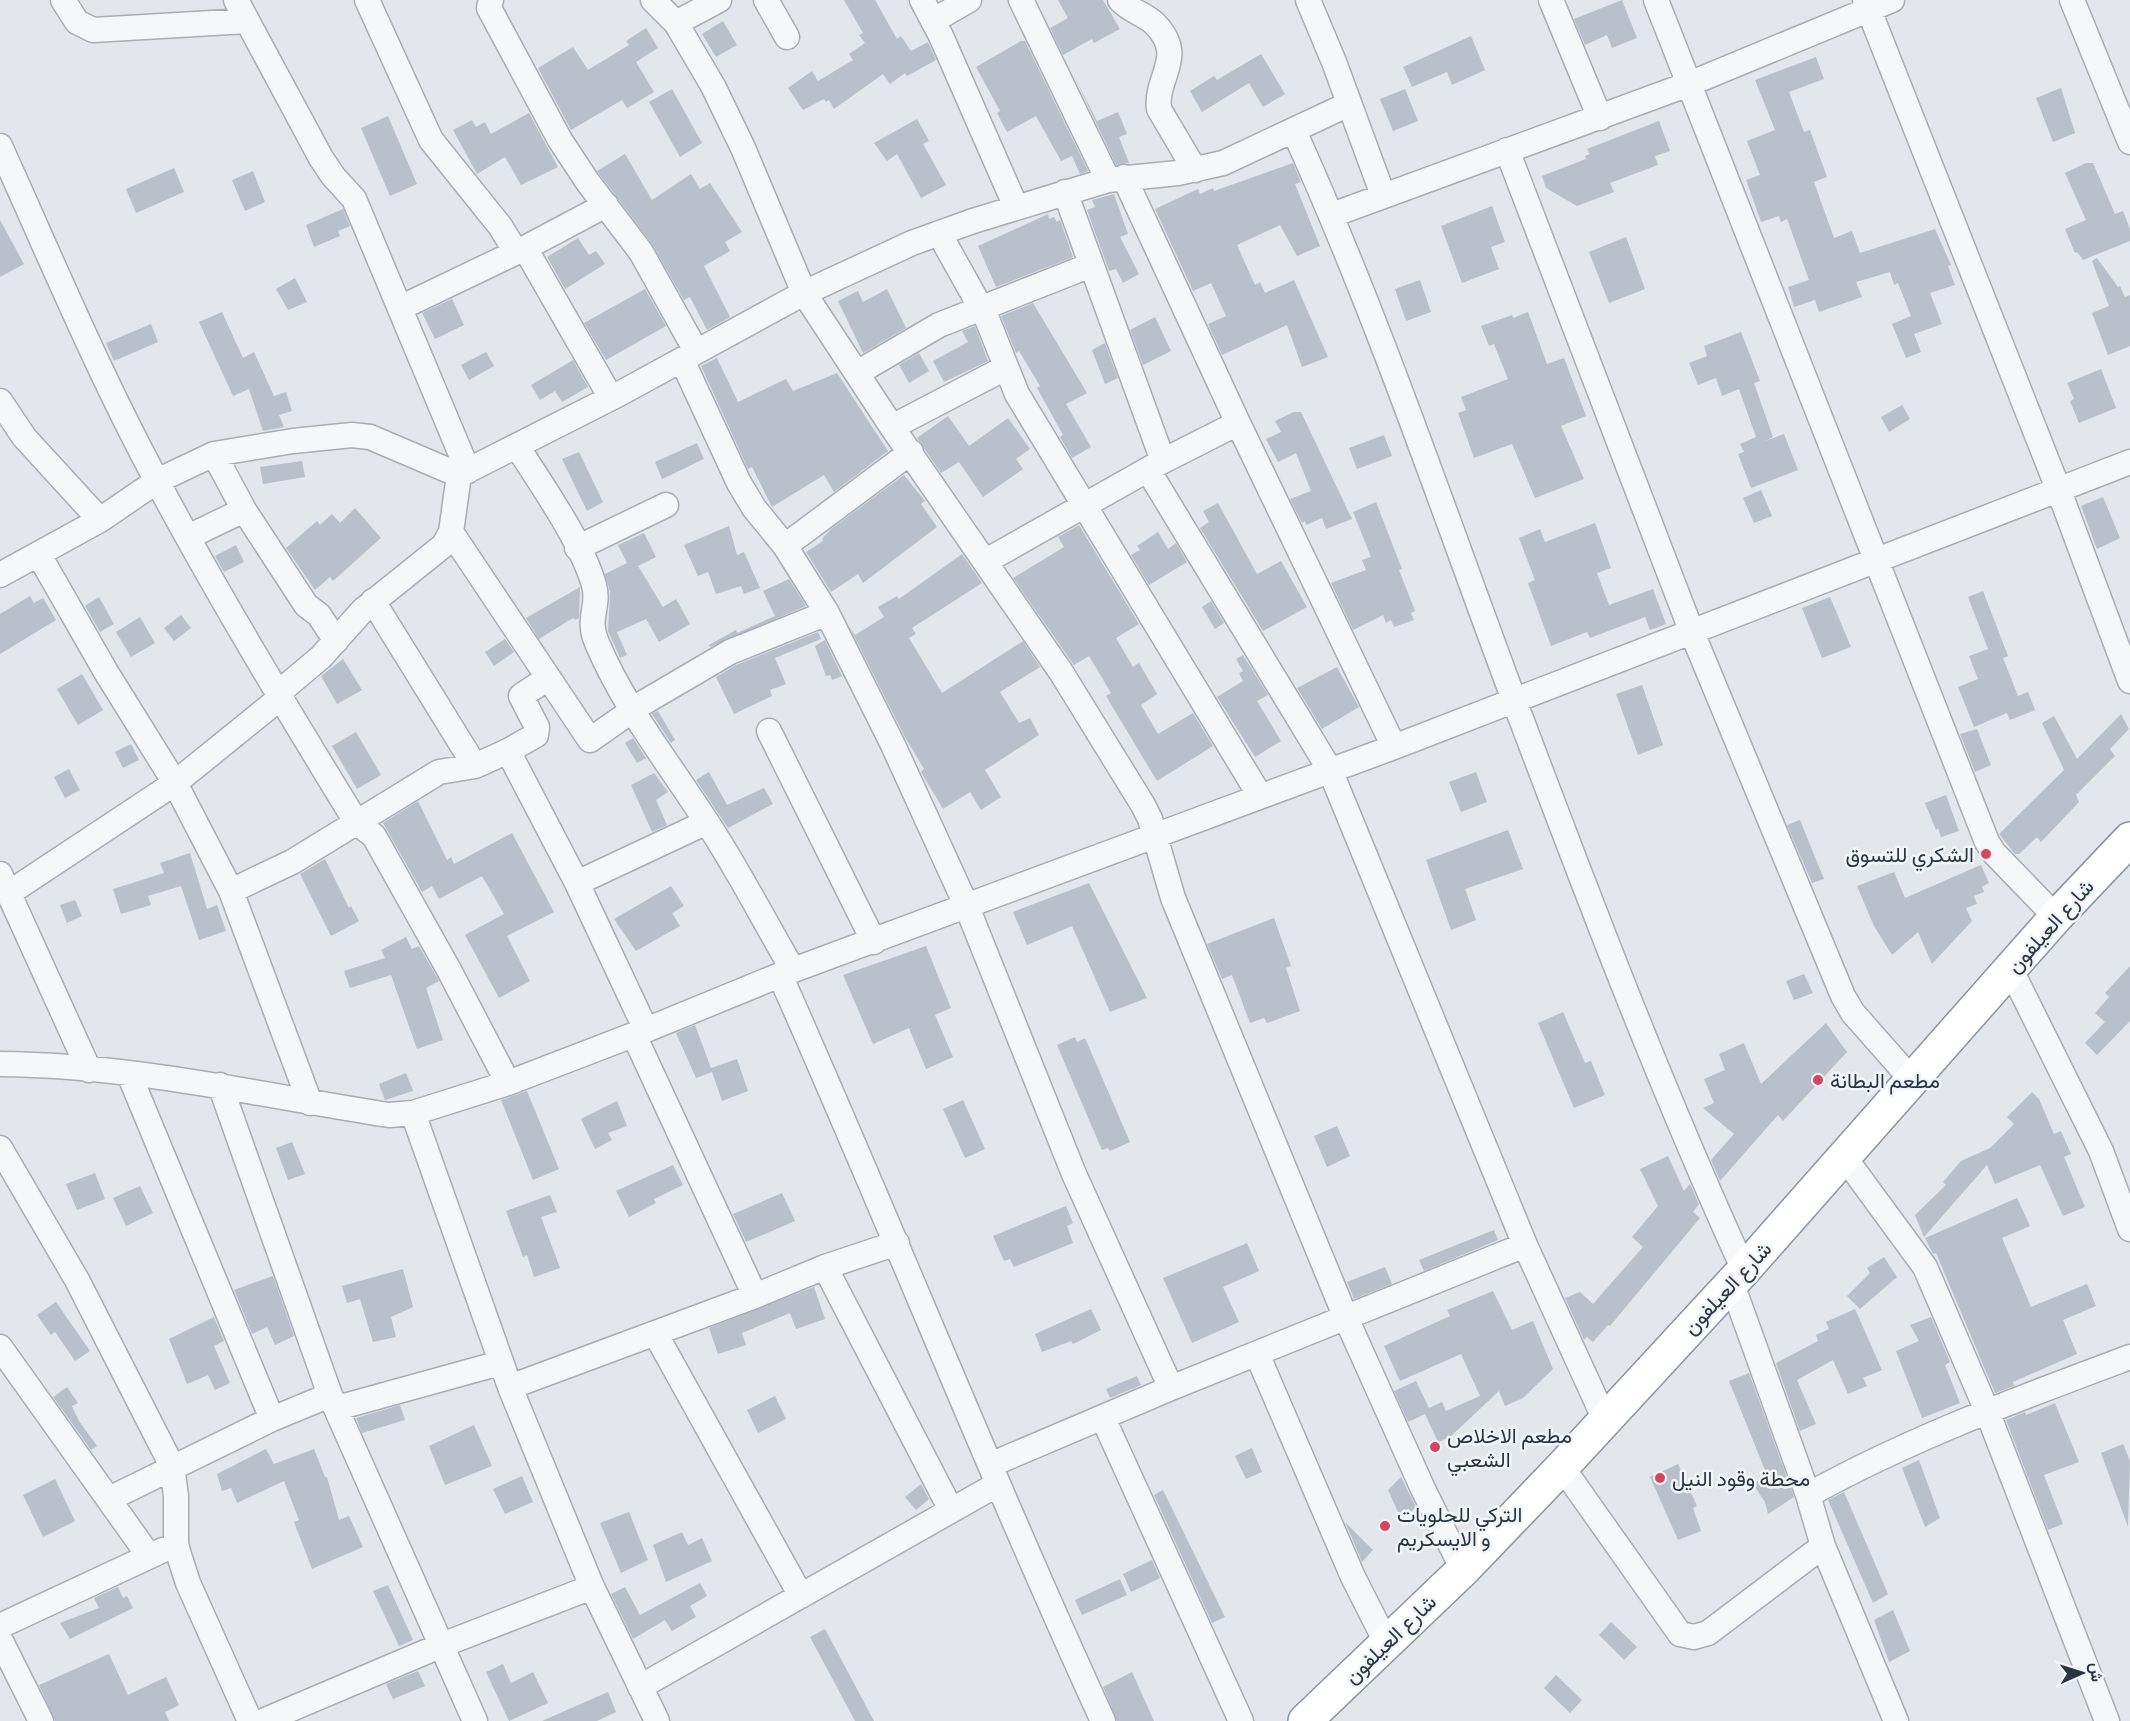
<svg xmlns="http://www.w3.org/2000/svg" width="2130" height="1721" font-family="'PT Sans Narrow',Vazirmatn,sans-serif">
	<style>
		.building { fill: #b9c0c9 }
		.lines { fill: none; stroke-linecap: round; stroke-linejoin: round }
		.minor-casing { stroke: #a8adb6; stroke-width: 27 }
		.trunk-casing { stroke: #8994a2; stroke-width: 36 }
		.minor { stroke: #f6f7f9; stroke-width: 24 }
		.trunk { stroke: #fff; stroke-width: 33 }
		.poi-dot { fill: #d34561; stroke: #f2f5f8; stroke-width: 2 }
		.labels { text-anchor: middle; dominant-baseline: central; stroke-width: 5; stroke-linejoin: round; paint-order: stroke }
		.poi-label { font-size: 21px; fill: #2a3544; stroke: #f2f5f8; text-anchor: start }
		.street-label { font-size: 21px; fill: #2a3544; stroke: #f2f5f8 }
	</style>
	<rect width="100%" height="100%" fill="#e3e6eb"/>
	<path class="building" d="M844 0H875L897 39 901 36 911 51 928 42 936 60 907 76 905 73 890 84 883 74 834 109 829 100 826 102 824 99 803 110 788 88 812 71 818 81 853 60 849 54 865 43 859 35 863 33Z
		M1058 0H1103L1120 29 1094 43 1092 39 1063 55 1050 28 1068 18Z
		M1622 0 1637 38 1612 48 1607 35 1585 45 1574 19Z
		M723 21 737 45 716 57 702 34Z
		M646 28 658 48 636 62 654 92 627 108 622 100 571 130 538 68 573 47 588 70 629 45 626 41Z
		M1471 36 1485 70 1452 85 1447 72 1412 87 1403 67Z
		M1021 41H1025L1088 171 1080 174 1072 156 1061 161 1036 116 1007 132 997 113 1000 111 976 67Z
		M1261 54 1285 94 1263 107 1249 83 1202 112 1190 91 1214 76 1217 80Z
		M1816 57 1824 79 1789 92 1804 132 1810 130 1827 177 1814 182 1834 238 1852 231 1860 253 1935 229 1951 265 1948 266 1955 285 1930 293 1942 324 1914 334 1921 352 1906 358 1892 324 1911 316 1898 283 1894 285 1890 272 1856 282 1862 297 1819 312 1815 300 1794 307 1788 287 1809 280 1787 219 1781 222 1779 216 1761 222 1746 180 1760 175 1747 141 1775 130 1755 80Z
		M1073 74 1097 121 1118 112 1127 134 1119 137 1129 163 1116 165Z
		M2061 88 2075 133 2053 142 2036 98Z
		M672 89 702 143 680 157 649 102Z
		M1405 89 1418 121 1393 131 1380 99Z
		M529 113 558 167 521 185 505 157 477 174 453 130 472 120 476 127 485 122 491 134Z
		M388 116 417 184 390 196 361 128Z
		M917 119 929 141 923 144 946 185 921 198 897 154 887 161 874 143Z
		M1659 121 1670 151 1655 156 1658 165 1610 183 1614 192 1577 206 1546 188 1542 176 1586 159 1585 156 1590 154 1587 149Z
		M625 154 652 200 691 174 700 189 710 183 742 232 725 242 730 251 704 266 730 317 707 330 690 297 684 300 652 244 597 171Z
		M1293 163 1301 182 1295 184 1320 246 1297 256 1280 225 1237 245 1255 285 1260 282 1265 293 1294 280 1328 357 1302 367 1287 325 1222 355 1208 324 1226 316 1211 283 1193 291 1155 209 1198 189 1200 194 1213 188 1214 191Z
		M2086 163H2093L2115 214 2123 211 2130 229V241L2083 260 2077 252 2075 253 2065 229 2086 220 2065 173Z
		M174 168 184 192 136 213 126 189Z
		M253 171 265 202 245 211 232 180Z
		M1114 194 1128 234 1120 237 1139 274 1123 283 1116 269 1109 271 1087 210 1095 207 1092 200Z
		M1492 206 1505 242 1491 247 1499 269 1462 283 1441 226Z
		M343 209 350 226 338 231 340 236 314 247 306 225Z
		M1048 214 1049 219 1054 217 1057 222 1060 220 1073 257 996 287 978 246Z
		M0 220 24 264 0 277Z
		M1626 237 1645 289 1609 303 1589 252Z
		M578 238 589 255 596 251 605 264 565 289 547 257Z
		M2097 258 2118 287 2120 286 2125 297 2130 295V346L2108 355 2092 313 2109 306 2092 261Z
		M295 278 307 302 288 310 276 289Z
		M1420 280 1431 312 1406 321 1395 289Z
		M645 289 666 326 606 360 584 323Z
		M887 289 906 328 863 353 838 301 858 291 863 302Z
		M452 299 464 325 435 339 422 313Z
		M1033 303 1087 393 1066 404 1091 447 1072 458 1060 437 1063 435 1037 388 1040 386 1019 351 1016 353 1001 316Z
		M222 312 243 358 254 352 274 396 286 392 292 411 279 415 284 427 263 431 249 389 233 396 199 322Z
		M1528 312 1547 364 1564 358 1586 416 1561 426 1584 479 1535 498 1512 444 1474 458 1458 413 1466 410 1461 397 1508 379 1494 344 1489 346 1481 326 1512 315 1513 318Z
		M1155 317 1171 351 1143 365 1130 330Z
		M151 324 158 342 114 361 106 343Z
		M975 326 988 361 944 382 933 361 968 342 962 331Z
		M1741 332 1760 381 1754 383 1773 437 1765 441 1784 434 1798 470 1751 488 1738 454 1744 452 1740 444 1756 437 1739 389 1722 396 1716 378 1698 385 1689 363 1707 356 1704 346Z
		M1105 343 1118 378 1105 384 1092 350Z
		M486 352 494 366 469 380 461 365Z
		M919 353 929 371 909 383 899 365Z
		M717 358 738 402 786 379 793 391 837 373 888 451 834 492 824 475 772 507 752 467 748 469 701 366Z
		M573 360 588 387 562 402 555 391 540 400 531 385Z
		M2101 369 2116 408 2079 423 2070 401 2074 399 2067 383Z
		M1902 405 1910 419 1889 432 1881 417Z
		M1294 412H1301L1352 519 1326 529 1322 518 1306 525 1305 521 1302 523 1290 499 1311 491 1296 453 1278 462 1266 439 1281 432 1275 421Z
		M948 416 969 446 1008 418 1030 449 1016 459 1023 469 983 497 959 462 941 473 917 438Z
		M1384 435 1392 456 1357 469 1349 448Z
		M697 443 704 459 662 479 655 462Z
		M579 452 603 502 587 511 562 459Z
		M302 461 305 477 263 484 260 467Z
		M904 475 925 501 921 504 937 527 863 583 858 574 831 592 806 552 823 541 822 539 831 529Z
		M1761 490 1772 516 1754 523 1743 498Z
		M2103 497 2120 538 2097 549 2081 506Z
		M1376 502 1402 569 1399 570 1415 611 1411 613 1414 620 1394 627 1391 620 1386 623 1383 615 1353 630 1331 583 1366 570 1362 560 1371 557 1353 512Z
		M1218 503 1257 574 1281 561 1307 607 1263 631 1200 528 1209 522 1203 511Z
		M355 508 381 538 333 581 330 577 315 590 286 548 317 521 320 525 332 514 340 523Z
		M1595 523 1611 568 1597 573 1609 605 1653 589 1666 624 1650 630 1645 617 1590 638 1587 632 1551 646 1528 583 1535 580 1519 538 1540 529 1545 542Z
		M1079 525 1139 624 1116 638 1133 667 1139 663 1157 694 1141 705 1158 734 1193 713 1213 746 1157 781 1106 696 1111 693 1089 656 1074 665 1013 578 1064 547 1058 537Z
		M729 526 737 555 744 552 760 588 744 594 741 586 716 594 708 572 698 576 684 545Z
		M1158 532 1168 549 1176 543 1187 562 1149 585 1131 555 1140 550 1137 546Z
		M644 533 656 557 638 566 663 607 676 599 690 624 659 642 646 619 617 632 627 655 620 658 608 631 610 592 605 574 627 563 618 545Z
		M236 545 244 562 224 572 215 556Z
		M962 554 982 583 912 628 916 634 909 638 942 693 1023 641 1040 667 1000 692 1019 723 1030 718 1039 735 985 770 1001 797 981 810 970 792 943 809 921 772 924 769 905 737 849 626 855 635 884 617 878 607 897 596 899 599Z
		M789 579 806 606 710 647 709 645 736 630 737 633 775 616 763 591Z
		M580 587 579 618 575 620 573 618 539 639 526 618Z
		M1983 591 2008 656 2003 658 2018 696 2028 692 2035 710 2010 720 2007 713 1974 727 1958 687 1978 679 1969 656 1988 649 1968 597Z
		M30 596 34 603 43 598 56 620 0 654V614Z
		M99 597 114 624 100 632 85 606Z
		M1830 597 1851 647 1822 658 1802 608Z
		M1211 601 1224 623 1215 629 1202 607Z
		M181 615 191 628 174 641 164 628Z
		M140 617 155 643 131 657 116 632Z
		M818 632 821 639 775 658 786 684 770 690 772 696 734 714 716 677 736 665Z
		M505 639 514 652 494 666 485 652Z
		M825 640 842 676 832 680 830 675 826 676 815 646Z
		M1243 655 1268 695 1257 701 1281 741 1255 757 1217 697 1243 681 1239 673 1243 671 1236 659Z
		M343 659 362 690 337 704 321 676Z
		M1337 667 1359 707 1322 729 1297 688Z
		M82 674 103 710 78 725 57 689Z
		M1642 685 1663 745 1638 755 1616 694Z
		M658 711 675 740 671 743 652 714Z
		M2121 714 2129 729 2110 749 2115 756 2076 795 2079 802 2041 842 2037 837 2019 854H2015L1999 834 2064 770 2042 723 2054 716 2077 759Z
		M1977 729 1991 765 1975 772 1960 734Z
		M356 732 381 775 357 789 332 746Z
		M633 738 646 758 637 763 625 743Z
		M131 744 139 760 123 768 115 752Z
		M69 769 80 790 65 798 54 777Z
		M709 772 727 805 764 788 773 804 728 828 696 780Z
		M1476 772 1487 802 1461 812 1449 782Z
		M654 773 668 792 656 800 667 825 652 832 631 785Z
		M1946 795 1959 831 1941 837 1938 828 1936 830 1925 803Z
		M418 801 447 860 451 857 454 864 512 833 554 912 507 936 530 981 499 998 465 935 504 914 482 876 439 899 432 886 422 892 383 823Z
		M1800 820 1824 879 1812 883 1787 825Z
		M1508 830 1523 869 1465 889 1476 920 1451 930 1426 860Z
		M190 853 207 909 217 905 226 931 199 940 181 886 148 896 151 905 121 914 113 889 164 873 160 863Z
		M325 859 349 908 351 906 359 921 331 936 300 874Z
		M1981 865 1989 883 1982 887 1984 892 1974 896 1977 904 1966 908 1972 921 1932 964 1918 932 1892 955 1874 926 1857 886 1894 872 1905 898Z
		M1089 883 1147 998 1110 1012 1072 926 1027 945 1013 912Z
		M671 886 684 906 672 913 680 926 636 951 614 919Z
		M75 900 82 916 67 923 60 905Z
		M1274 918 1291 966 1286 968 1300 1011 1267 1023 1264 1018 1250 1023 1232 975 1222 979 1207 944Z
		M406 937 412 949 419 946 439 981 426 988 443 1040 417 1049 391 975 350 988 344 971 385 958 381 950Z
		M926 946 951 1008 935 1015 953 1057 926 1069 909 1028 873 1044 843 975Z
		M2130 966V1021L2097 1055 2085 1043 2105 1022 2095 1013 2109 997 2105 993Z
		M1804 974 1813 993 1794 1000 1786 981Z
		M1563 1012 1585 1063 1591 1061 1605 1095 1574 1108 1538 1023Z
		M1826 1023 1847 1052 1783 1121 1778 1115 1720 1181 1711 1160 1734 1134 1703 1108 1714 1103 1704 1079 1725 1070 1719 1054 1744 1043 1761 1084Z
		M695 1025 711 1068 737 1059 748 1091 722 1101 712 1072 696 1078 676 1033Z
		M1075 1037 1077 1042 1085 1038 1130 1142 1110 1151 1108 1148 1102 1150 1057 1045Z
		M406 1073 413 1091 385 1100 379 1084Z
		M527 1091 559 1169 533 1180 501 1100Z
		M2032 1092 2039 1099 2054 1134 2061 1131 2071 1154 2064 1157 2085 1207 2063 1216 2040 1165 1995 1184 1987 1165 1924 1237 1915 1215 1946 1185 1943 1182 1961 1161 1990 1148 2014 1124 2007 1117Z
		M963 1100 985 1149 965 1158 943 1109Z
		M617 1101 627 1126 608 1133 612 1140 595 1149 581 1119Z
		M1337 1126 1350 1156 1327 1167 1314 1136Z
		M292 1142 305 1174 288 1180 276 1148Z
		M1668 1156 1684 1191 1690 1184 1699 1204 1693 1212 1700 1218 1610 1326 1608 1325 1593 1342 1587 1337 1584 1340 1565 1298 1580 1292 1593 1304 1643 1247 1632 1237 1658 1206 1640 1169Z
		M673 1165 683 1185 654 1199 656 1203 629 1217 616 1191Z
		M95 1173 105 1199 77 1210 66 1184Z
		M140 1186 153 1213 126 1226 113 1198Z
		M782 1193 795 1221 746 1242 733 1214Z
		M550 1195 557 1212 541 1217 560 1268 534 1277 527 1255 523 1257 506 1211Z
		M2017 1198 2030 1226 2002 1238 2031 1307 2087 1284 2096 1306 2063 1320 2077 1354 2013 1382 2014 1386 1995 1393 1936 1253 1933 1254 1925 1238Z
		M1066 1206 1073 1223 1067 1226 1073 1243 1014 1267 1010 1259 1004 1261 993 1236Z
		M1494 1230 1498 1240 1424 1271 1419 1260Z
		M1247 1243 1259 1271 1223 1287 1239 1322 1192 1343 1163 1278Z
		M1884 1257 1897 1277 1860 1309 1847 1296 1870 1273 1867 1268Z
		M1385 1267 1392 1284 1354 1299 1347 1282Z
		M403 1269 413 1307 391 1317 396 1337 373 1342 360 1299 347 1303 342 1286Z
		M273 1276 294 1336 275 1345 267 1327 252 1334 234 1290Z
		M814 1287 825 1319 796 1329 790 1313 742 1333 746 1345 718 1354 709 1328Z
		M1493 1291 1512 1330 1533 1321 1553 1369 1523 1398 1505 1406 1499 1391 1450 1437 1438 1442 1425 1414 1408 1422 1394 1391 1416 1381 1429 1408 1442 1402 1446 1411 1480 1396 1461 1354 1400 1381 1384 1346 1450 1316 1447 1310Z
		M56 1302 90 1351 75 1361 55 1332 51 1335 37 1315Z
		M1091 1309 1101 1330 1073 1344 1071 1341 1042 1352 1035 1334Z
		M1855 1309 1882 1370 1863 1378 1867 1386 1848 1394 1833 1360 1797 1380 1816 1424 1800 1431 1776 1363 1818 1341 1816 1335 1829 1329 1826 1322Z
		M214 1317 224 1341 214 1346 230 1383 215 1390 208 1375 187 1384 169 1339Z
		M1931 1317 1950 1362 1945 1365 1960 1403 1922 1418 1896 1351 1919 1341 1910 1325Z
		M1749 1373 1794 1497 1768 1514 1765 1502 1753 1484 1767 1475 1729 1381Z
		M1137 1376 1141 1385 1110 1398 1106 1389Z
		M67 1387 78 1403 72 1406 79 1421 97 1446 91 1450 53 1397Z
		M775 1396 786 1419 758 1433 747 1410Z
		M2055 1403 2079 1462 2044 1475 2063 1524 2048 1530 2006 1420 2025 1412 2026 1415Z
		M400 1405 405 1420 362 1433 356 1418Z
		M474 1425 492 1466 445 1485 429 1446Z
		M2123 1444 2130 1461 2128 1527 2101 1453Z
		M1252 1448 1262 1472 1246 1479 1235 1456Z
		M266 1449 274 1464 314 1449 325 1477H327L339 1520 349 1516 363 1547 312 1569 294 1522 299 1520 284 1481 237 1503 231 1488 222 1491 217 1474Z
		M1919 1460 1940 1518 1925 1527 1902 1468Z
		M1678 1464 1697 1506 1693 1508 1701 1531 1678 1540 1650 1477Z
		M522 1476 533 1502 505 1514 493 1489Z
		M1401 1477 1416 1507 1402 1521 1388 1490Z
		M55 1479 75 1521 43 1537 23 1495Z
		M921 1484 929 1499 916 1510 905 1497Z
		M1163 1490 1225 1617 1212 1623 1154 1495Z
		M1844 1492 1888 1594 1873 1603 1828 1500Z
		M629 1512 648 1560 621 1573 600 1523Z
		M1345 1522 1373 1550 1362 1562Z
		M682 1532 688 1545 702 1538 712 1561 666 1582 653 1545Z
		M1152 1560 1160 1578 1131 1592 1123 1574Z
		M1120 1579 1127 1595 1082 1615 1075 1600Z
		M700 1583 707 1596 690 1606 696 1617 672 1631 665 1620 633 1639 611 1594 625 1587 640 1615Z
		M388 1585 413 1640 399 1646 373 1591Z
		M118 1587 123 1598 127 1596 133 1608 70 1639 60 1623 99 1608 94 1598Z
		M1893 1610 1910 1651 1889 1662 1874 1620Z
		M1611 1622 1637 1647 1624 1660 1599 1635Z
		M825 1629 874 1721H855L810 1637Z
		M109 1654 128 1695 166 1677 179 1705 165 1712 169 1721H55L39 1685Z
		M503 1664 511 1683 533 1672 548 1703 509 1721 486 1672Z
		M418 1671 425 1686 393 1699 386 1684Z
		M1132 1672 1154 1721H1117L1103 1687Z
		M1556 1675 1582 1700 1570 1713 1544 1688Z
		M608 1692 616 1712 597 1721H542Z"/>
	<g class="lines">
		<g class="minor-casing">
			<path id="minor" d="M63 0 77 22 93 30 247 21
				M236 0 321 158 333 176 354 199 468 471
				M367 0 431 140 500 226 516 252
				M491 0 489 8 560 140 587 181 641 252 696 351
				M653 0 676 23 713 86 743 148 804 293 892 427 1061 672 1143 805 1150 819 1173 898 1346 1318 1423 1489 1463 1570
				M766 0 787 37
				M922 0 941 36 1016 207
				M1021 0 1108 180
				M1120 0C1130 11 1145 14 1155 24 1187 57 1155 76 1159 109L1195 170
				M1308 0 1334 62 1383 195
				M1551 0 1600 118
				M1656 0 1987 842 1994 853 2056 917
				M1865 0 2059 491 2130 681
				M2072 0 2130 142
				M934 20 969 0
				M676 23 719 0
				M1294 131C1378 316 1443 510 1514 700 1586 891 1659 1084 1744 1270
				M0 146C51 259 99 374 158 483 218 595 284 704 350 812L357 823 374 836 449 970 508 1083
				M1507 150 1691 630 1843 996 1853 1013 1913 1081
				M1124 177 1238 423 1394 747
				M1065 192 1163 461
				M1332 215 1689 84 1892 0
				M939 233 987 319 1017 394 1260 796
				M525 248 611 398
				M400 308 525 248 606 205
				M682 360 739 483 754 508 785 546 827 613 893 745 967 907 1074 1174 1171 1388
				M857 373 939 325 1091 265
				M0 401 24 437 100 520
				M892 427 1005 368
				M517 446C542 486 581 540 594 585 600 607 586 618 597 643 624 707 668 762 706 821 738 869 764 921 793 970
				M214 454 244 510 306 605 319 615 336 641
				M1148 470 1330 770 1525 1245
				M451 532 590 740 643 703 730 652 827 613
				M188 537 244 510
				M785 546 911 452
				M577 548 666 505
				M39 555 106 672 175 783 231 891 310 1103
				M986 561 1163 461 1238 423
				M0 575 100 520 157 481 214 454 293 441 352 435 370 437 459 475
				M373 601 475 766
				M277 694 321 657 363 610 444 545 451 532 459 475 619 394 804 293 912 243 973 221 1108 180 1178 173 1223 163 1349 104
				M769 731 874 942
				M508 751 577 883 646 1030
				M0 874 89 1070
				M577 883 707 822
				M231 891 292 862 439 772 475 766 508 751 536 735 537 727 521 696 548 678
				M9 893 175 783 280 698
				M2011 970 2101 1151 2130 1229
				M780 975C890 1222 990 1475 1103 1721
				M634 1035 755 1296
				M0 1064C131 1065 260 1095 389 1115L413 1113 508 1083 646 1030 780 975 1394 747 2130 462
				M129 1074 272 1419
				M220 1085 330 1395 475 1721
				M413 1113 510 1387 592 1587 657 1721
				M0 1148 77 1280 172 1466 176 1496V1544L179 1555 188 1583 250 1721
				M1845 1158 1925 1267 1987 1411 2107 1721
				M825 1267 951 1510
				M1732 1284 1808 1495 1823 1546 1896 1721
				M655 1333 801 1596
				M0 1347 149 1556
				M1257 1354 1353 1577 1386 1642
				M510 1387 755 1296 825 1267 897 1243
				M337 1408 500 1363
				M1103 1418 1241 1721
				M990 1465 1171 1388 1525 1245 1605 1420
				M1562 1467 1680 1634 1694 1637 1708 1633 1823 1546
				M1808 1495C1911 1438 2020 1398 2130 1357
				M109 1499 272 1419 330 1395
				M0 1626 163 1550
				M0 1639 41 1721
				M640 1687 998 1484
				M263 1721 442 1645 592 1587"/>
		</g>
		<g class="trunk-casing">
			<path id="trunk" d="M1305 1721 1463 1570 1562 1467 1744 1270 2056 917 2130 839"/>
		</g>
		<use href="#minor" class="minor"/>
		<use href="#trunk" class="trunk"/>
	</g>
	<g class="poi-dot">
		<circle cx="1986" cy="854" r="6"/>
		<circle cx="1818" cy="1080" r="6"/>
		<circle cx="1435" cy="1447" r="6"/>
		<circle cx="1660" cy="1478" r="6"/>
		<circle cx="1385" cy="1526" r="6"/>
	</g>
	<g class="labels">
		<g class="poi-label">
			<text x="1974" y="854" text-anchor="end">الشكري للتسوق</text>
			<text x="1830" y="1080">مطعم البطانة</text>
			<text x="1447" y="1435">مطعم الاخلاص<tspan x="1447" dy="24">الشعبي</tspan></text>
			<text x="1672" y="1478">محطة وقود النيل</text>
			<text x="1397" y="1514">التركي للحلويات<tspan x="1397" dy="24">و الايسكريم</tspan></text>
		</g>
		<g class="street-label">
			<text transform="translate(2050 926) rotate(-48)">شارع العيلفون</text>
			<text transform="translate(1727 1288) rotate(-47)">شارع العيلفون</text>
			<text transform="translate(1390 1639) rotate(-44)">شارع العيلفون</text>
		</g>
	</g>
	<g transform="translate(2082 1673) rotate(87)" stroke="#f2f5f8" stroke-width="4.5" paint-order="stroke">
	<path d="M0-4.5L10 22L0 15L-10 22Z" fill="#2a3544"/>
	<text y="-9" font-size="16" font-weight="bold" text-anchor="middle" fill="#2a3544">ش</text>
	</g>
</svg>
